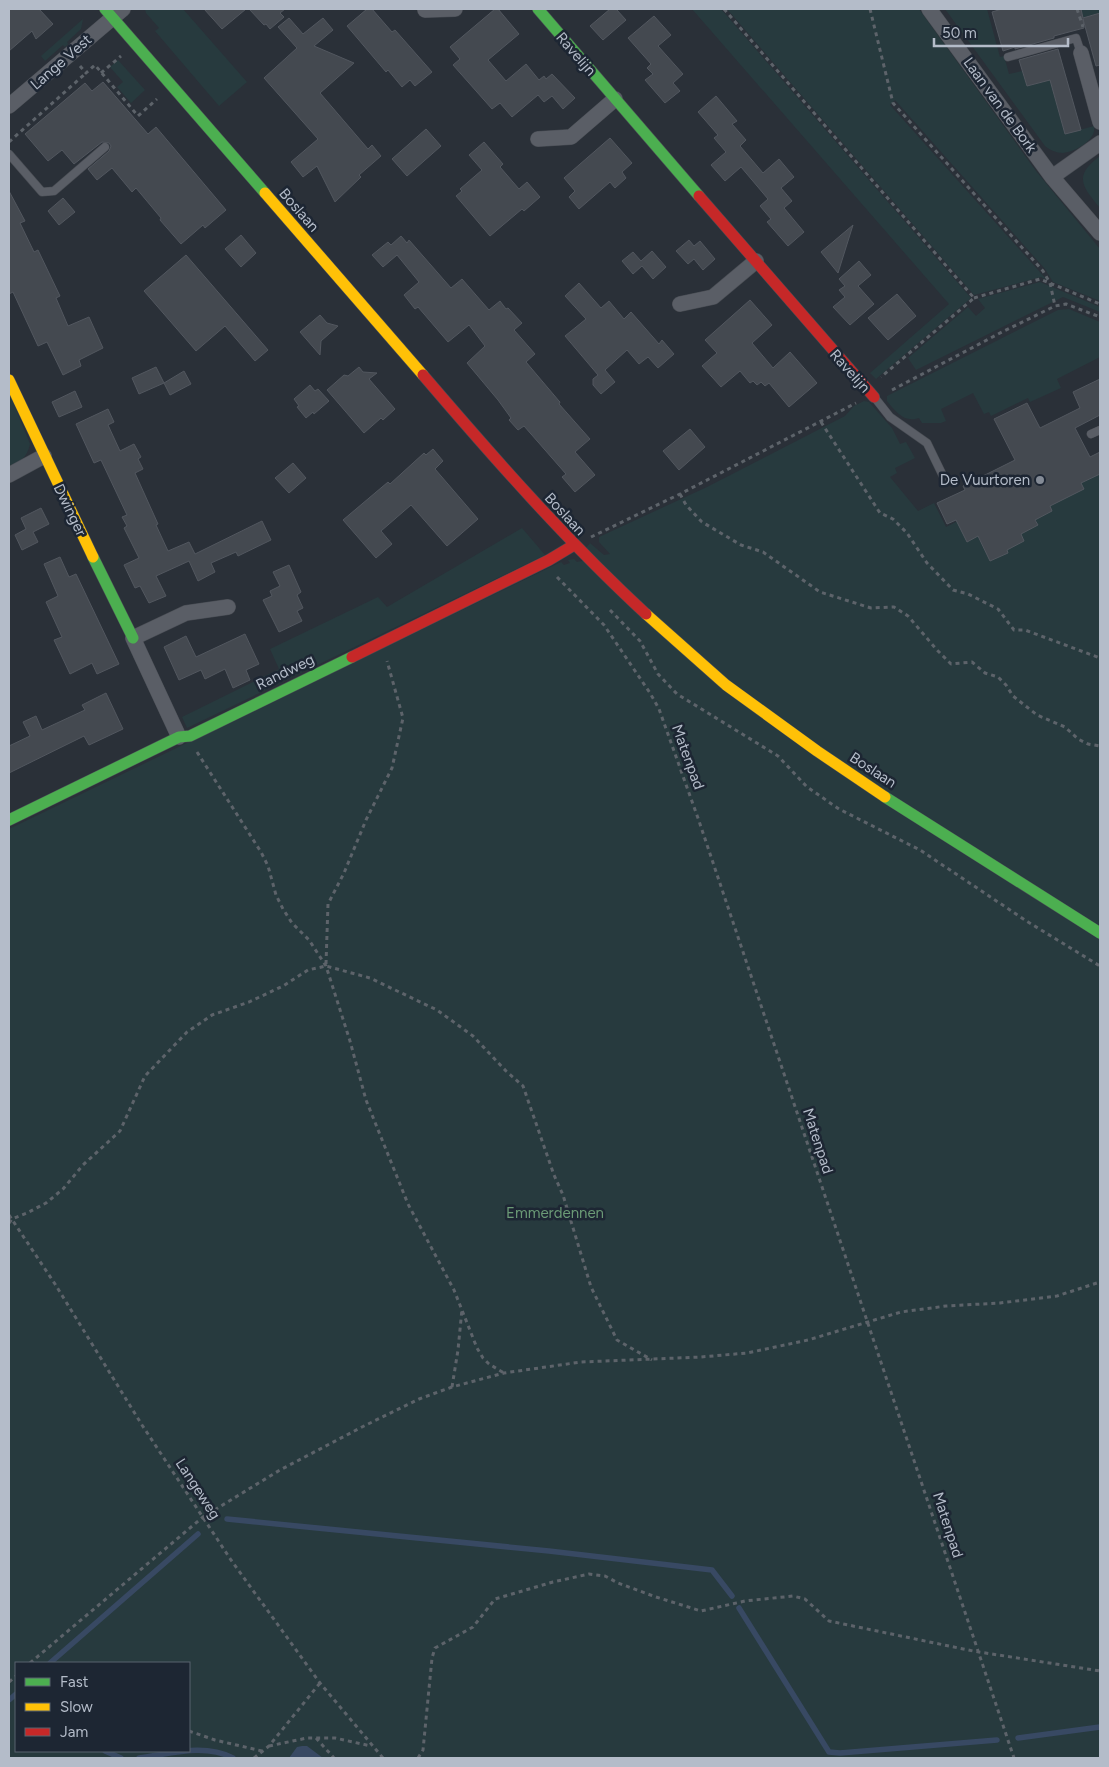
<svg xmlns="http://www.w3.org/2000/svg" width="1109" height="1767" font-family="Figtree,sans-serif">
	<style>
		.green { fill: #273a3e; fill-rule: evenodd }
		.water { fill: #384963 }
		.lines { fill: none; stroke-linecap: round; stroke-linejoin: round }
		.stream { stroke: #384963; stroke-width: 5.5 }
		.building { fill: #444950; stroke: #52575f }
		.lane-casing { stroke: #484c53; stroke-width: 9 }
		.street-casing { stroke: #484c53; stroke-width: 16 }
		.fast-casing { stroke: #484c53; stroke-width: 12 }
		.slow-casing { stroke: #484c53; stroke-width: 12 }
		.jam-casing { stroke: #484c53; stroke-width: 12 }
		.path { stroke: #5d636a; stroke-width: 3; stroke-dasharray: 4 4; stroke-linecap: butt }
		.lane { stroke: #5a5e66; stroke-width: 8 }
		.street { stroke: #5a5e66; stroke-width: 15 }
		.fast { stroke: #4caf50; stroke-width: 11 }
		.slow { stroke: #ffc107; stroke-width: 11 }
		.jam { stroke: #c62828; stroke-width: 11 }
		.poi-dot { fill: #848b96; stroke: #1d2633; stroke-width: 2 }
		.labels { text-anchor: middle; dominant-baseline: central; stroke-width: 5; stroke-linejoin: round; paint-order: stroke }
		.street-label { font-size: 15px; fill: #b4bcc9; stroke: #1d2633 }
		.poi-label { font-size: 15px; fill: #b4bcc9; stroke: #1d2633; text-anchor: end }
		.park-label { font-size: 15px; fill: #6b9a76; stroke: #1d2633 }
	</style>
	<rect width="100%" height="100%" fill="#2a3038"/>
	<path class="green" d="M145 9H183L247 82 219 106 155 31 159 28 146 13Z
		M692 9H721L971 298 876 379 870 373 949 304Z
		M727 9H919L1036 171 1100 249V301L1053 282 1045 269 895 100 890 105 1047 280 1041 277 974 295Z
		M945 9H987L1000 57 1004 56 1009 74 1022 71 1027 86 1050 80 1065 134 1094 126C1097 140 1075 152 1063 153 1056 153 1050 150 1045 146Z
		M1080 9H1100V16L1099 13 1082 18Z
		M83 19 81 29 67 42 68 44 65 47 63 45 45 61 41 56Z
		M118 60 145 90 131 103 117 87 123 82 110 67Z
		M1100 156V208C1082 186 1073 176 1100 156Z
		M1040 282 1100 307V312L1063 297 916 370 908 358 968 307 976 316 985 308 978 299Z
		M1069 309 1100 322V357L1057 379 1061 388 1030 402 1028 398 991 416 989 412 984 414 973 393 941 409 946 421 941 423H922L919 418C904 423 896 412 887 401V396L1058 310Z
		M9 392 30 444C27 458 20 461 9 468Z
		M864 401 869 402 892 428 900 444 906 442 915 458 895 468 897 473 890 477 918 511 934 503 946 527 958 521 977 534 987 555 1020 540 1017 532 1037 523 1035 518 1044 499 1100 473V1758H9V829L561 562 564 565 570 563 568 560 574 559 577 562 595 558 586 548 590 543 604 555 610 554 599 542V537L707 487 845 416 854 406ZM16 1663H189V1751H16Z
		M522 528 545 555 187 728 182 717 279 669 270 649 378 597 387 607Z"/>
	<path class="water" d="M302 1746H307L323 1758H289L297 1747Z"/>
	<g class="lines">
		<path class="stream" d="M227 1519 549 1551 712 1570 732 1596
			M739 1608 829 1752 840 1753 997 1740
			M50 1663 198 1534
			M9 1700 16 1694
			M1018 1738 1100 1727
			M105 1751 121 1758
			M139 1758C171 1754 203 1743 233 1758"/>
	</g>
	<path class="building" d="M9 9H39L53 24 36 39 32 31 9 51Z
		M204 9H246L222 29Z
		M249 9H285L280 13 284 17 270 29 266 24 264 25Z
		M367 9H372L392 32 395 30 432 72 415 86 410 80 402 87 388 70 386 72 347 26Z
		M495 9H498L519 34 488 60 506 81 526 64 539 80 544 76 546 79 552 74 575 98 563 109 552 96 544 102 538 95 512 117 500 103 492 109 453 65 460 59 450 47Z
		M610 9H616L626 20 603 40 590 26Z
		M1002 9H1081L1083 18 1100 13V65L1096 66 1083 19 1084 28 1054 36V38L1015 49V47L1003 51 992 12Z
		M654 16 671 35 658 46 683 74 673 83 680 91 665 103 645 80 653 74 647 68 651 64 628 38Z
		M289 18 303 34 323 18 333 30 314 46 354 63 320 93 368 149 372 145 381 156 359 175 361 177 335 202 317 166 303 177 291 162 318 139 264 78 297 48 278 27Z
		M1058 49 1081 130 1065 134 1050 80 1027 86 1019 60Z
		M103 82 148 134 156 127 226 210 205 228 203 225 181 244 160 220 161 218 136 188 132 192 112 168 97 180 88 169 109 151 111 146 109 143 102 142 74 164 62 150 48 161 25 134 85 83 92 91Z
		M716 96 737 121 732 124 746 140 740 146 763 173 779 159 794 177 781 188 792 201 784 208 804 232 788 246 767 222 771 219 760 206 768 199 741 167 725 181 711 165 726 152 714 138 718 135 698 112Z
		M426 129 441 146 407 176 392 159Z
		M610 138 632 163 622 172 626 178 615 188 610 182 579 209 569 197 575 191 564 178Z
		M484 142 503 164 500 167 519 189 527 182 540 197 524 211 522 209 490 236 456 196 462 191 460 189 482 170 469 155Z
		M9 191 25 221 20 223 34 252 38 250 60 296 56 298 68 326 89 317 103 348 79 360 81 366 63 375 47 342 38 346 13 292 9 294Z
		M63 198 75 212 59 225 48 211Z
		M853 225 838 273 821 252Z
		M241 235 256 253 241 267 225 249Z
		M401 236 407 243 409 240 451 288 462 279 489 310 500 301 506 309 508 308 522 323 514 330 535 354 526 362 559 401 560 402 559 404 590 439 575 452 595 475 575 492 562 477 566 474 524 426 518 430 509 420 511 418 498 400 467 363 485 346 469 325 448 342 418 307 415 309 404 295 419 282 397 255 383 267 372 255 388 242 391 245Z
		M689 240 694 246 700 241 715 259 703 270 694 259 688 264 676 251Z
		M652 251 666 267 653 279 642 266 633 274 622 261 633 252 641 261Z
		M186 255 268 350 255 361 225 326 196 351 144 291Z
		M859 261 871 275 858 286 874 304 850 325 833 307 845 297 839 290 845 286 839 279Z
		M579 283 601 308 609 301 624 319 631 312 659 344 662 340 674 354 658 368 648 357 639 364 627 350 605 370 615 382 601 394 593 385V379L598 375 565 336 586 319 565 296Z
		M897 294 916 316 888 340 868 318Z
		M750 300 772 325 752 343 773 368 790 352 817 383 789 407 769 383 765 386 761 382 757 385 753 381 750 383 740 371 721 387 702 366 717 353 705 340Z
		M320 315 327 323 338 326 321 341 320 355 300 332Z
		M156 367 164 383 139 394 132 378Z
		M359 367 363 372 377 373 369 379 395 409 383 420 381 418 364 433 327 390 344 375 348 376Z
		M184 371 191 384 170 395 164 383Z
		M1100 379V415L1075 428 1090 457 1100 452V474L1081 483 1084 489 1050 506 1052 511 1035 520 1038 525 1021 534 1024 541 1007 550 1008 553 990 561 978 536 967 542 956 520 947 524 937 503 965 490 963 486 1015 460 994 419 1027 403 1040 428 1080 408 1073 392Z
		M310 385 315 391 318 389 329 401 314 414 313 412 306 418 297 407 299 406 294 399Z
		M75 391 82 407 59 417 52 402Z
		M108 409 114 422 108 425 120 451 134 444 141 457 138 459 143 469 135 473 158 524 156 525 168 551 189 542 195 554 262 521 271 540 238 556 236 552 211 563 215 572 198 581 189 561 156 576 166 596 149 603 140 586 135 588 124 565 139 558 124 528 127 526 122 517 127 515 101 460 94 463 76 424Z
		M690 429 705 447 679 470 663 451Z
		M433 449 443 461 435 469 478 519 447 546 411 505 381 531 392 544 376 558 343 520 388 482 390 484 424 453 426 455Z
		M293 463 306 478 289 493 275 478Z
		M41 508 49 524 33 532 38 542 22 550 15 535 26 529 21 518Z
		M60 557 69 577 76 574 119 664 97 674 92 663 70 674 54 640 62 637 46 602 58 596 44 564Z
		M289 565 301 592 297 595 303 608 297 611 302 621 279 632 263 600 272 596 270 591 280 586 273 572Z
		M245 634 259 664 246 670 250 680 233 688 225 669 205 679 201 670 179 680 164 647 186 636 196 657Z
		M106 693 123 729 89 745 84 736 9 773V746L30 736 23 722 36 716 42 730 85 710 82 705Z"/>
	<g class="lines">
		<g class="lane-casing">
			<path id="lane" d="M1008 57 1076 38 1081 53
				M9 154 42 192 54 191 105 147
				M875 398 890 417 927 443 944 478
				M1091 434 1100 430"/>
		</g>
		<g class="street-casing">
			<path id="street" d="M929 9 1052 177 1100 233
				M425 10 455 9
				M1081 53 1100 122
				M9 106 123 9
				M538 139 571 137 615 99
				M1052 177 1100 143
				M680 304 713 297 756 261
				M9 475 44 456
				M179 737 133 638 186 613 228 607"/>
		</g>
		<g class="fast-casing">
			<path id="fast" d="M105 9 265 193
				M538 9 699 196
				M93 557 133 638
				M885 797 1100 933
				M9 820 179 737 190 736 352 657"/>
		</g>
		<g class="slow-casing">
			<path id="slow" d="M265 193 423 375
				M9 380 93 557
				M646 614 726 685 817 751 885 797"/>
		</g>
		<g class="jam-casing">
			<path id="jam" d="M699 196 874 397
				M423 375C494 458 566 540 646 614
				M352 657 549 560 574 545"/>
		</g>
		<path class="path" d="M724 9 974 298 881 377
			M870 9 893 103 1043 271 1050 283 1055 306
			M1077 9 1083 27
			M80 66 86 73 95 65 138 116 157 99
			M101 73 121 56
			M9 142 86 73
			M974 298 1040 279 1100 304
			M892 390 1002 332 1055 306 1066 304 1100 317
			M821 422 880 513 893 519 907 533 927 563 953 590 968 594 998 609 1014 630H1025L1100 658
			M680 494 686 505 702 522 741 545 763 552 820 592 871 608 894 607 908 616 937 650 951 664 972 662 985 673 998 677 1006 685 1013 696 1037 715 1065 727 1078 739 1088 744 1100 746
			M591 537 680 494 856 403
			M557 577 604 625 650 693 659 709 699 821 1014 1758
			M610 610 640 641 658 674 677 694 778 756 807 787 839 809 920 850 1028 922 1100 966
			M197 752 261 852 268 866 276 895 283 909 292 923 309 940 326 966 350 1041 366 1100 408 1204 454 1290 477 1348 483 1358 489 1364 504 1373
			M326 964 328 904 344 873 366 820 392 768 403 718 387 661
			M9 1215 55 1284 142 1425 231 1560 320 1683 383 1758
			M9 1223 12 1219 27 1213 46 1203 63 1189 83 1165 120 1131 145 1076 187 1032 212 1015 249 1002 283 986 308 970 326 966 370 978 437 1010 473 1036 506 1071 523 1086 554 1175 563 1195 591 1287 617 1340 652 1360
			M452 1387 458 1350 462 1309
			M30 1663 203 1517 280 1470 362 1427 419 1399 452 1387 504 1373 581 1362 701 1357 747 1353 808 1340 901 1312 946 1306 1000 1303 1057 1296 1100 1282
			M9 1682 16 1676
			M189 1731 215 1740 262 1751
			M316 1738 334 1758
			M269 1746 307 1738H335L371 1746
			M254 1758 269 1746 320 1683
			M418 1758 423 1750 432 1658 435 1648 473 1627 495 1599 553 1582 589 1574 605 1576 618 1583 656 1597 701 1611 745 1601 793 1596 805 1599 829 1621 973 1651 1100 1671"/>
		<use href="#lane" class="lane"/>
		<use href="#street" class="street"/>
		<use href="#fast" class="fast"/>
		<use href="#slow" class="slow"/>
		<use href="#jam" class="jam"/>
	</g>
	<circle class="poi-dot" cx="1040" cy="480" r="5"/>
	<g class="labels">
		<g class="street-label">
			<text transform="translate(576 54) rotate(49)">Ravelijn</text>
			<text transform="translate(61 62) rotate(-41)">Lange Vest</text>
			<text transform="translate(1000 105) rotate(54)">Laan van de Bork</text>
			<text transform="translate(299 210) rotate(49)">Boslaan</text>
			<text transform="translate(850 371) rotate(48)">Ravelijn</text>
			<text transform="translate(70 510) rotate(64)">Dwinger</text>
			<text transform="translate(565 514) rotate(47)">Boslaan</text>
			<text transform="translate(285 672) rotate(-26)">Randweg</text>
			<text transform="translate(688 757) rotate(70)">Matenpad</text>
			<text transform="translate(873 770) rotate(33)">Boslaan</text>
			<text transform="translate(818 1141) rotate(72)">Matenpad</text>
			<text transform="translate(198 1489) rotate(57)">Langeweg</text>
			<text transform="translate(948 1525) rotate(72)">Matenpad</text>
		</g>
		<g class="poi-label">
			<text x="1030" y="480">De Vuurtoren</text>
		</g>
		<g class="park-label">
			<text x="555" y="1213">Emmerdennen</text>
		</g>
	</g>
	<rect width="1109" height="1767" fill="none" stroke="#b4bcc9" stroke-width="20"/>
	<rect x="15" y="1662" width="175" height="90" fill="#1d2633" stroke="#59626f"/>
	<rect x="25" y="1678" width="25" height="8" fill="#4caf50" stroke="#59626f"/>
	<text x="60" y="1687" font-size="15" fill="#b4bcc9">Fast</text>
	<rect x="25" y="1703" width="25" height="8" fill="#ffc107" stroke="#59626f"/>
	<text x="60" y="1712" font-size="15" fill="#b4bcc9">Slow</text>
	<rect x="25" y="1728" width="25" height="8" fill="#c62828" stroke="#59626f"/>
	<text x="60" y="1737" font-size="15" fill="#b4bcc9">Jam</text>
	<path d="M934 38v8h134v-8" fill="none" stroke="#b4bcc9" stroke-width="2.5"/>
	<text x="942" y="38" font-size="15" fill="#b4bcc9" stroke="#1d2633" stroke-width="4" paint-order="stroke">50 m</text>
</svg>
